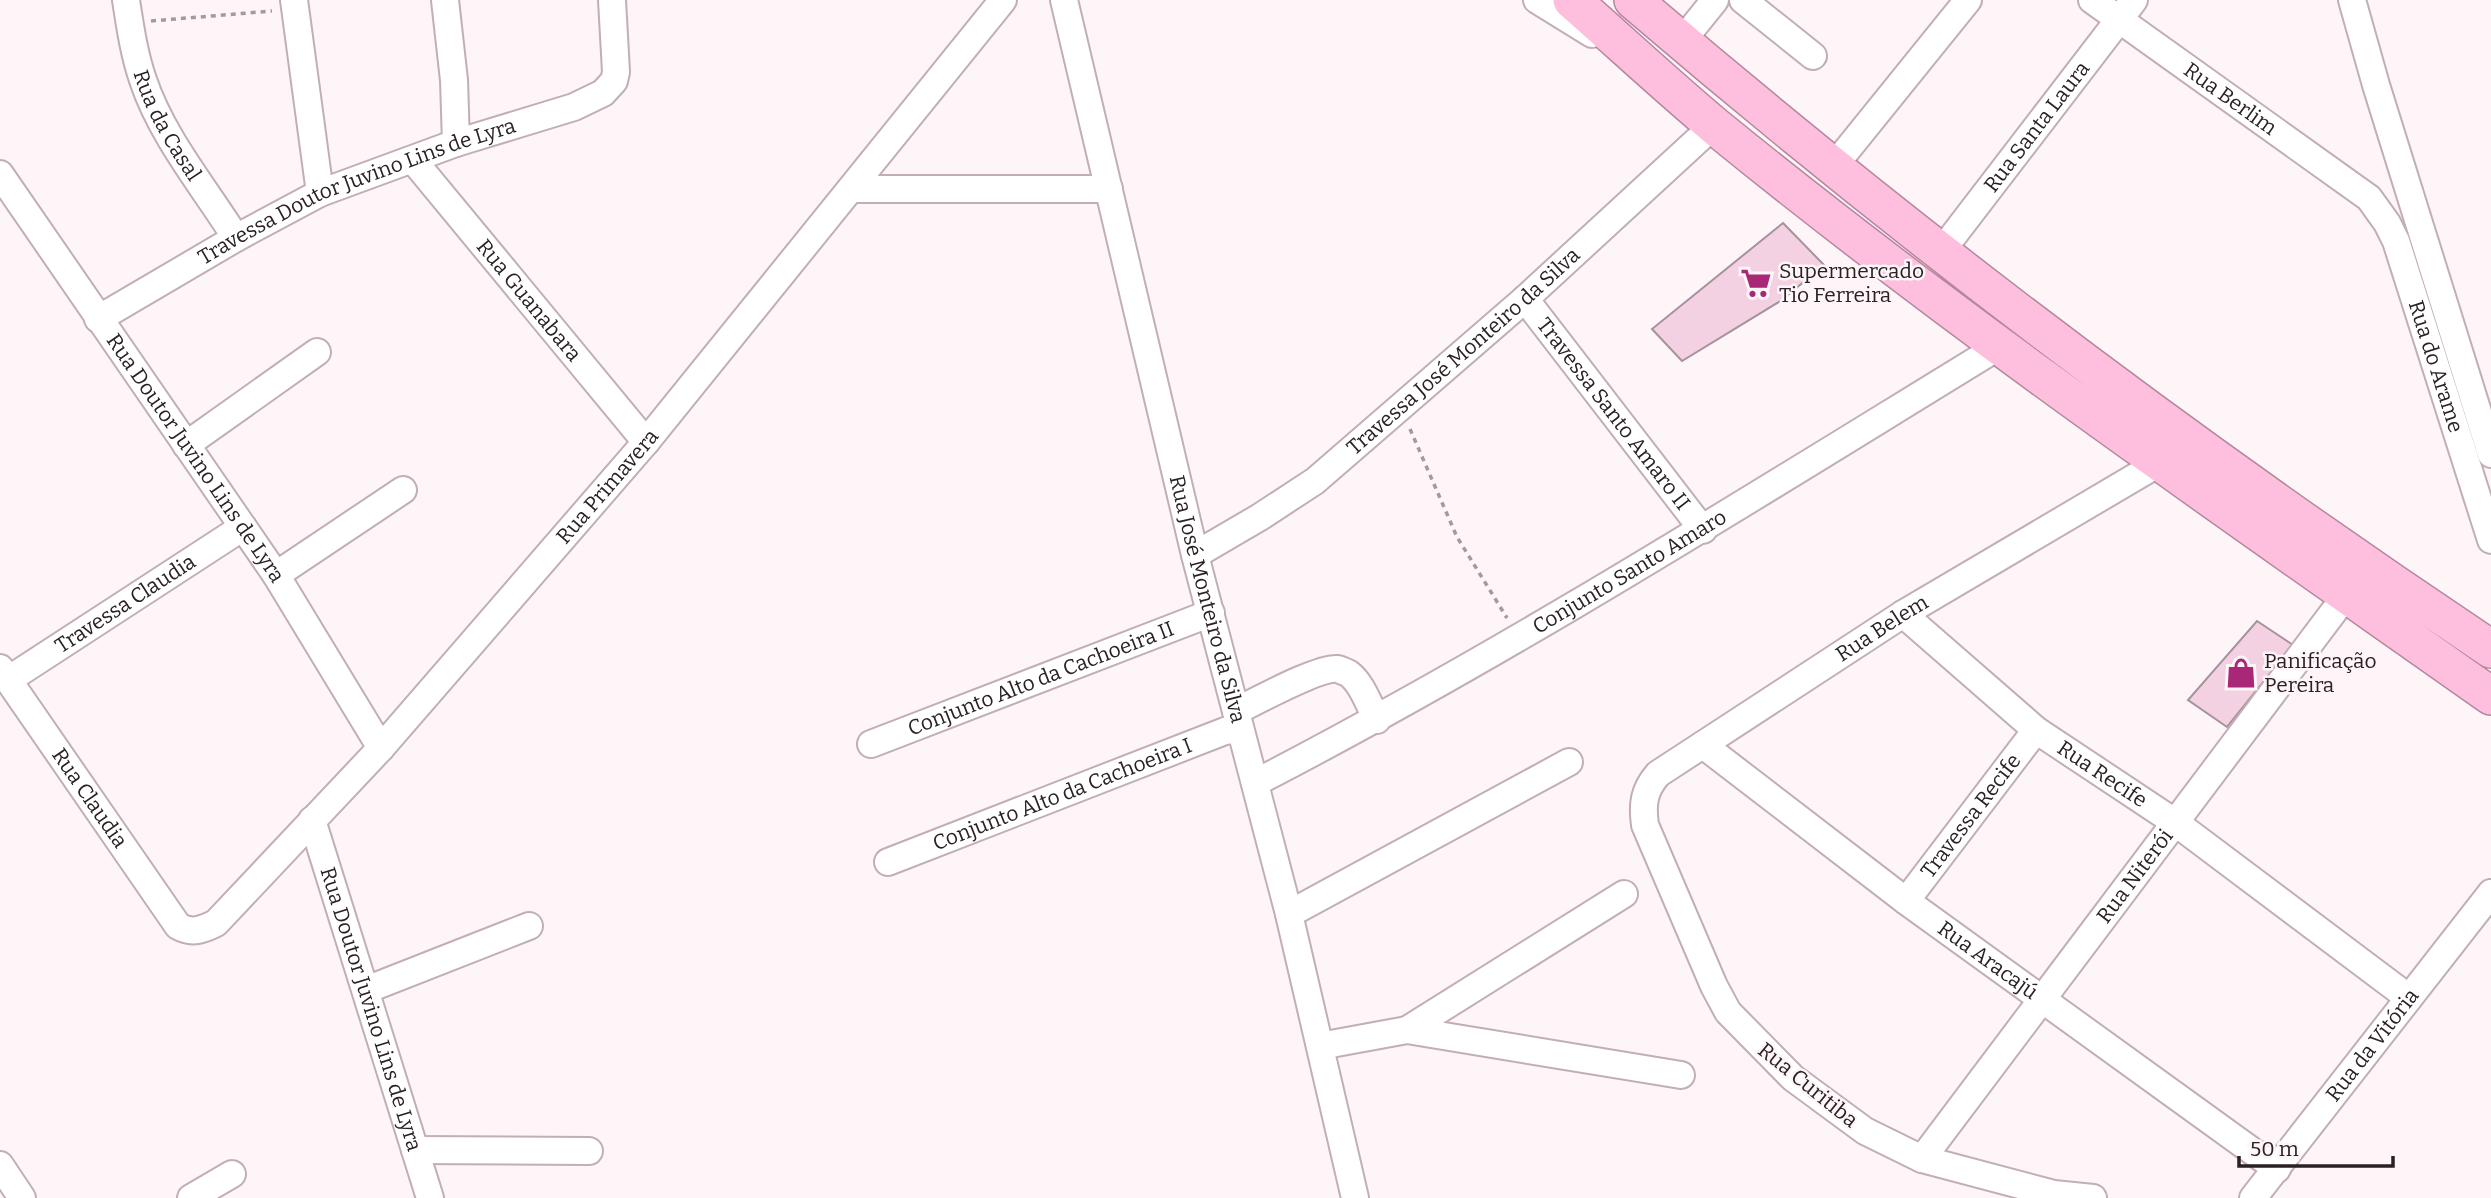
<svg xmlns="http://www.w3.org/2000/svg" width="2491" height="1198" font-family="Bitter,serif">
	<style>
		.building { fill: #f4d1e2; stroke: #a5929b; stroke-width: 2 }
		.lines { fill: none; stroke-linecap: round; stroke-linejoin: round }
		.minor-casing { stroke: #c2aeb7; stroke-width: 30 }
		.highway-casing { stroke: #b3889d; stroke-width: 40 }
		.path { stroke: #a29a9d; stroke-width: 3.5; stroke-dasharray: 5 5; stroke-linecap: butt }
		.minor { stroke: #fff; stroke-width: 26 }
		.highway { stroke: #febfde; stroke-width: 37 }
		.labels { text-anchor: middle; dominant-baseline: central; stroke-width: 5; stroke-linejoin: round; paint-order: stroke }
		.street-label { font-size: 21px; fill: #292124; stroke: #fdf5f8 }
		.poi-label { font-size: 21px; fill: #292124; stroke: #fdf5f8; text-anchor: start }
	</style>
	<rect width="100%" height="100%" fill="#fdf5f8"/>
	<path class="building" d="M1783 223 1824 265 1782 300 1682 361 1652 329Z
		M2257 621 2293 645 2227 727 2188 700Z"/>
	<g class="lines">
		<g class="minor-casing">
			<g id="minor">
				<path id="s1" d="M126 0C130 26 134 54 143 80 162 137 204 187 236 238"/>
				<path d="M294 0 320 193"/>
				<path d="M445 0 454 80 456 143"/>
				<path id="s2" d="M1064 0 1195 555 1289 914 1355 1198"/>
				<path d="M1537 0 1592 34"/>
				<path d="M1743 0 1813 56"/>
				<path id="s3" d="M2092 0 2369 198 2387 223 2396 241 2491 540"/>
				<path d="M2352 0 2376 85 2491 454"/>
				<path d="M1682 41 1715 0"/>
				<path id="s4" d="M413 160 646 442"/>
				<path d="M1834 166 1968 0"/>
				<path id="s5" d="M0 174 276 575 381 748"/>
				<path d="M851 189H1109"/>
				<path id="s6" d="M1940 253 2134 0"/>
				<path id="s7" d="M1525 299 1703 530"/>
				<path id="s8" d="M98 319 236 238 320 193 456 143 574 107 603 93 614 81 616 72 612 0"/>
				<path d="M186 445 317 352"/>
				<path id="s9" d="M1195 555 1260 517 1315 481 1525 299 1714 125"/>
				<path d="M276 575 403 490"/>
				<path id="s10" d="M1903 614 2036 730 2176 823 2409 998"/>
				<path id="s11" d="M0 668 178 926C192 934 202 930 216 923L381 748 646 442 1003 0"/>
				<path id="s12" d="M8 680 243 527"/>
				<path d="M1236 711C1255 702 1320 666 1338 669 1339 669 1347 673 1348 673 1362 683 1369 705 1377 720"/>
				<path id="s13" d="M871 744 1211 613"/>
				<path id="s14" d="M1703 745 1906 901 2277 1169"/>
				<path id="s15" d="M1255 783C1510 651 1753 497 1998 347"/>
				<path id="s16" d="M312 820 430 1198"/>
				<path id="s17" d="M888 862 1225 731 1240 729"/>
				<path id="s18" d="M1906 901 2036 730"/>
				<path d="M1289 914 1569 762"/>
				<path d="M366 990 529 926"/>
				<path d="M1407 1030 1624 894"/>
				<path d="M1320 1046 1407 1030 1681 1075"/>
				<path d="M415 1150 589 1151"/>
				<path id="s19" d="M1922 1159 2347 594"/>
				<path d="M0 1165 22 1198"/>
				<path d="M191 1198 232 1174"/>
				<path id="s20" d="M2093 1198 2054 1194 1922 1159 1865 1131 1793 1078 1728 1012 1714 986 1645 825C1642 804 1644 790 1658 774L1903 614 2159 463"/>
				<path id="s21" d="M2253 1198 2491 893"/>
			</g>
		</g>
		<g class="highway-casing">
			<path id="highway" d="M1572 0C1620 42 1667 86 1716 127 1965 330 2229 511 2491 696
				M1633 0C1906 234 2192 450 2491 649"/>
		</g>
		<path class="path" d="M151 21 272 11
			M1410 429 1457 537 1507 618"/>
		<use href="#minor" class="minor"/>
		<use href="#highway" class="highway"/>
	</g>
	<defs>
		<g id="supermarket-bare" transform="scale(2.415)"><path d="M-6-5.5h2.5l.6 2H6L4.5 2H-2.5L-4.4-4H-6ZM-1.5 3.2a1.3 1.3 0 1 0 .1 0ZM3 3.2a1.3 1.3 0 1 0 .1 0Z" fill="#a82776" stroke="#fdf5f8" stroke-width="2.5" paint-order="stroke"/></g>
		<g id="shop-bare" transform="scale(2.415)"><path d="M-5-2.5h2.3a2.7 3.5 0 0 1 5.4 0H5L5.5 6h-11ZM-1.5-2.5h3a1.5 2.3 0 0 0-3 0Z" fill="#a82776" stroke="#fdf5f8" stroke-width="2.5" paint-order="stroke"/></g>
	</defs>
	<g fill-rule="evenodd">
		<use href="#supermarket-bare" x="1756" y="283"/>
		<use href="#shop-bare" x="2241" y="673"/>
	</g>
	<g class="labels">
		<g class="street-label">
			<text stroke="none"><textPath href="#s3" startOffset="170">Rua Berlim</textPath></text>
			<text stroke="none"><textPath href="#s1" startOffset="133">Rua da Casal</textPath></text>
			<text stroke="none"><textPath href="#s6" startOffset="159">Rua Santa Laura</textPath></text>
			<text stroke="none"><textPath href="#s8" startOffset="290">Travessa Doutor Juvino Lins de Lyra</textPath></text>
			<text stroke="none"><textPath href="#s4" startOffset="182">Rua Guanabara</textPath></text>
			<text stroke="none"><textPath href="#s9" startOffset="338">Travessa José Monteiro da Silva</textPath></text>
			<text stroke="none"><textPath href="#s3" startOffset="523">Rua do Arame</textPath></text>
			<text stroke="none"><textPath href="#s7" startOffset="145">Travessa Santo Amaro II</textPath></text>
			<text stroke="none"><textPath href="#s5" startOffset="345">Rua Doutor Juvino Lins de Lyra</textPath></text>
			<text stroke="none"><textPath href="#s11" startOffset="940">Rua Primavera</textPath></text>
			<text stroke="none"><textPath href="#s15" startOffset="430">Conjunto Santo Amaro</textPath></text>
			<text stroke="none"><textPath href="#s2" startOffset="616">Rua José Monteiro da Silva</textPath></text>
			<text stroke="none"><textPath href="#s12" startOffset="140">Travessa Claudia</textPath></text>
			<text stroke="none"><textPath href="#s20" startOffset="948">Rua Belem</textPath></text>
			<text stroke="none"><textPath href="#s13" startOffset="182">Conjunto Alto da Cachoeira II</textPath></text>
			<text stroke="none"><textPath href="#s10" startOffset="256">Rua Recife</textPath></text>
			<text stroke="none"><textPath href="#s17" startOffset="187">Conjunto Alto da Cachoeira I</textPath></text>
			<text stroke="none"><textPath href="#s11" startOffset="158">Rua Claudia</textPath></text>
			<text stroke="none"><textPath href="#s18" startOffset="107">Travessa Recife</textPath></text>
			<text stroke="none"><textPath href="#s19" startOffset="354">Rua Niterói</textPath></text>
			<text stroke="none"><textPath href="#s14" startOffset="357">Rua Aracajú</textPath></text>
			<text stroke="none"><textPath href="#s16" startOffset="198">Rua Doutor Juvino Lins de Lyra</textPath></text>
			<text stroke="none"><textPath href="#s21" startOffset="194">Rua da Vitória</textPath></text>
			<text transform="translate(1808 1085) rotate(39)">Rua Curitiba</text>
		</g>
		<g class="poi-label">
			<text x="1779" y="271">Supermercado<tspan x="1779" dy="24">Tio Ferreira</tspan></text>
			<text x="2264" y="661">Panificação<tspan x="2264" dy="24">Pereira</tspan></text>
		</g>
	</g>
	<path d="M2239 1156v10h154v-10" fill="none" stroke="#292124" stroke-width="3.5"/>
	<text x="2250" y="1156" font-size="21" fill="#292124" stroke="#fdf5f8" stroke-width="5" paint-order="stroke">50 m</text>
</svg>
